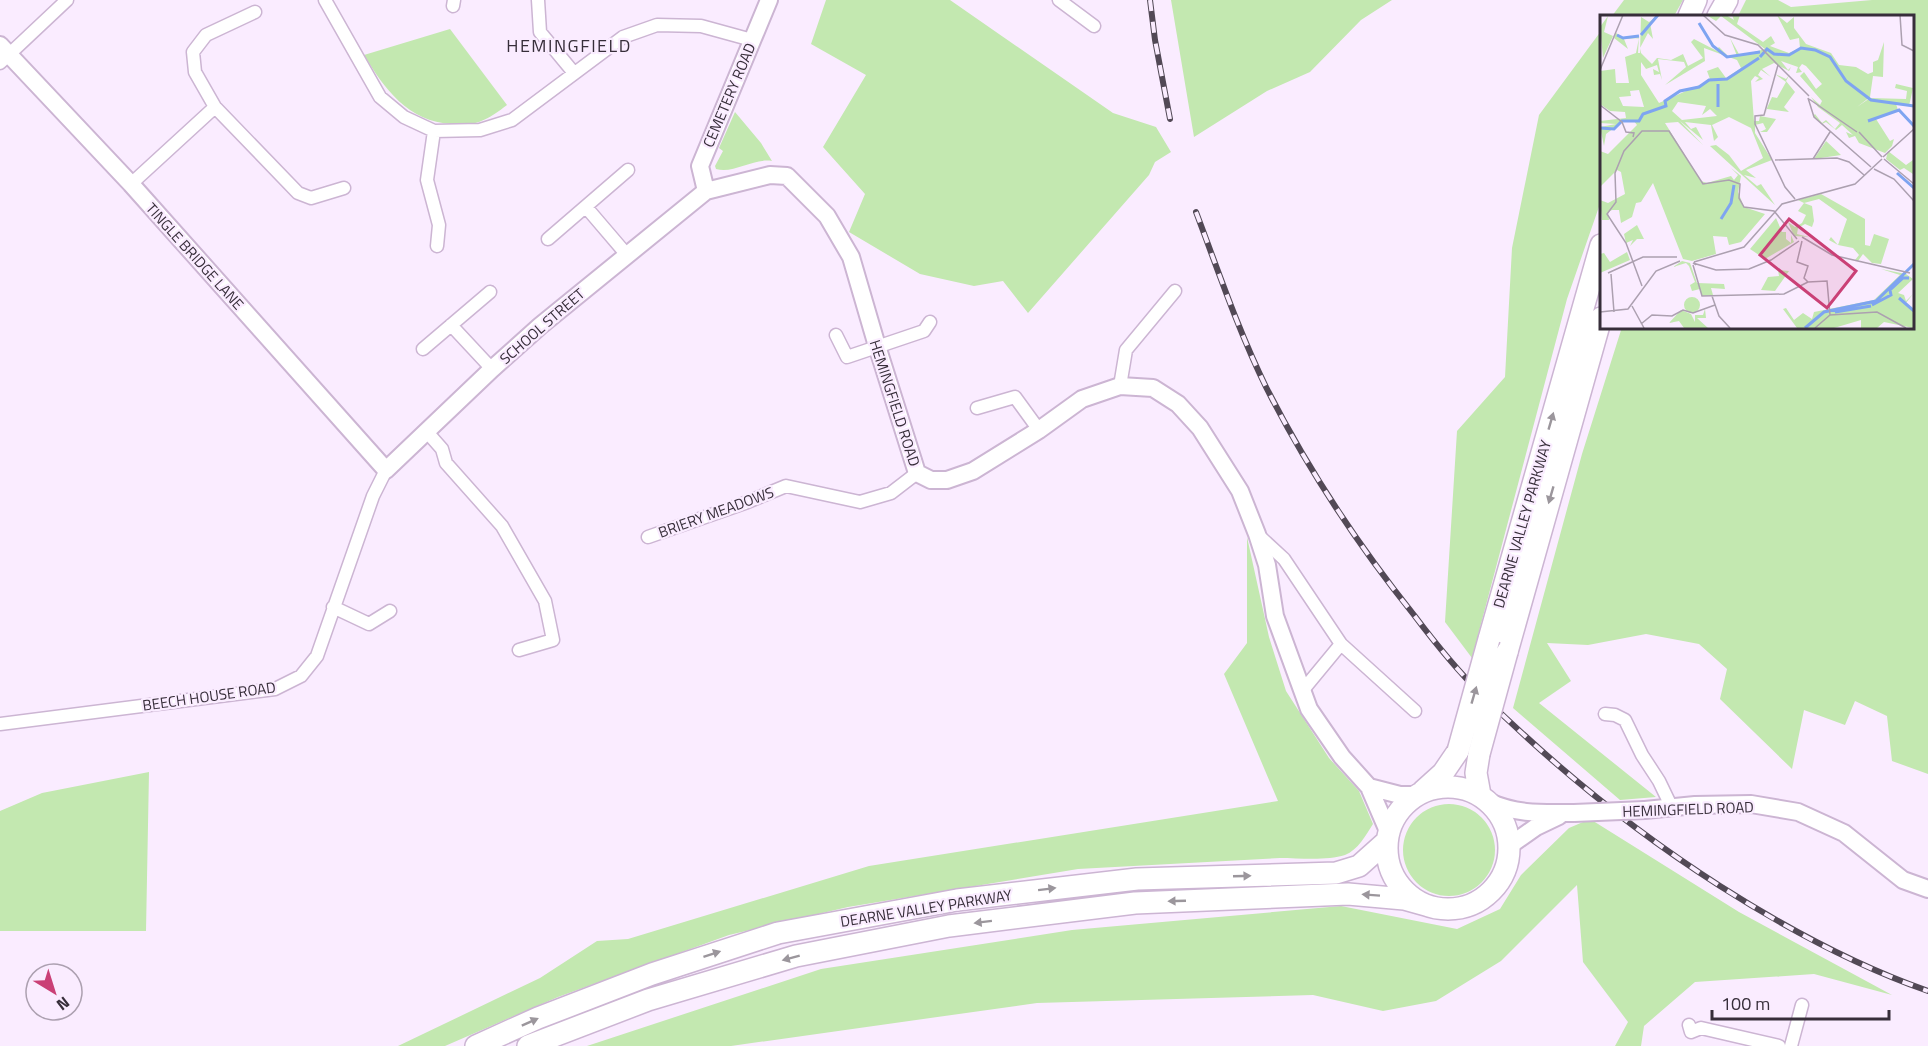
<svg xmlns="http://www.w3.org/2000/svg" width="1928" height="1046" font-family="'Titillium Web',sans-serif">
	<style>
		.green { fill: #c3e8b0 }
		.lines { fill: none; stroke-linecap: round; stroke-linejoin: round }
		.minor-casing { stroke: #ccb5d3; stroke-width: 15 }
		.tertiary-casing { stroke: #ccb5d3; stroke-width: 20 }
		.trunk-casing { stroke: #ccb5d3; stroke-width: 24 }
		.minor { stroke: #fff; stroke-width: 12 }
		.tertiary { stroke: #fff; stroke-width: 16 }
		.trunk { stroke: #fff; stroke-width: 21 }
		.rail-casing { stroke: #524956; stroke-width: 6 }
		.rail { stroke: #faecff; stroke-width: 4; stroke-dasharray: 11; stroke-linecap: butt }
		.tertiary-bridge-casing { stroke: #ccb5d3; stroke-width: 20; stroke-linecap: butt }
		.trunk-bridge-casing { stroke: #ccb5d3; stroke-width: 24; stroke-linecap: butt }
		.tertiary-bridge { stroke: #fff; stroke-width: 16 }
		.trunk-bridge { stroke: #fff; stroke-width: 21 }
		.oneway { fill: #9b969c }
		.labels { text-anchor: middle; dominant-baseline: central; stroke-width: 4.5; stroke-linejoin: round; paint-order: stroke }
		.street-label { font-size: 15px; fill: #372e3a; stroke: #faecff }
		.quarter-label { font-size: 18px; letter-spacing: 1.5px; fill: #372e3a; stroke: #faecff }
		.inset-river { fill: none; stroke: #7ea4f1; stroke-width: 3 }
		.inset-road { fill: none; stroke: #aca0b0; stroke-width: 1.5 }
		.view { fill: #ca4076; fill-opacity: 0.15; stroke: #ca4076; stroke-width: 3 }
		.inset-edge { fill: none; stroke: #372e3a; stroke-width: 3 }
	</style>
	<rect width="100%" height="100%" fill="#faecff"/>
	<path class="green" d="M826 0H950L1113 113 1156 127 1171 152 1155 162 1149 175 1028 313 1003 281 974 286 920 274 849 232 865 194 823 147 866 75 811 44Z
		M1171 0H1392L1361 20 1310 72 1267 91 1194 137Z
		M1624 0H1683L1674 16H1612Z
		M1746 0H1778L1791 7 1872 0H1928V774L1892 761 1887 716 1855 701 1845 725 1804 710 1792 769 1720 699 1727 669 1699 644 1646 634 1588 645 1547 643 1571 681 1539 703 1656 797 1620 800 1513 708 1582 454 1622 327H1912V16H1738Z
		M450 29 507 105C499 111 490 118 479 122 471 125 461 124 452 124 408 122 384 88 364 55Z
		M1601 31V201L1567 299 1472 658 1445 622 1457 431 1505 377 1512 248 1539 115Z
		M735 112 761 143 772 161C753 158 734 174 716 169L715 166 723 151 719 148Z
		M1247 537 1269 637 1286 691 1329 758 1359 791 1373 824C1366 835 1358 850 1345 855 1327 861 1299 858 1280 858L1078 869 848 907 729 935 558 997 445 1046H398L540 978 597 941 628 939 869 866 1278 801 1224 674 1247 643Z
		M149 772 146 931H0V811L42 793Z
		M1403 850a46 46 0 1 1 92 0a46 46 0 1 1-92 0Z
		M1590 819 1739 912 1892 995 1814 974 1695 982 1644 1026 1641 1046H1615L1628 1022 1583 962 1577 885 1501 961 1436 1001 1383 1011 1313 995 1037 1003 731 1046H587L821 969 1072 930 1341 906 1457 929 1500 909 1521 875 1569 828Z"/>
	<g class="lines">
		<g class="minor-casing">
			<path id="minor" d="M325 0 380 97 404 117 434 131 480 130 512 120 623 37 657 25 701 26 752 40
				M538 0 540 32 574 73
				M1059 0 1094 26
				M453 6 454 0
				M255 12 206 35 193 52 195 72 215 107 298 193 311 198 344 188
				M0 63 67 0
				M434 131 427 180 439 225 437 246
				M131 184 215 107
				M586 207 627 255
				M548 239 628 170
				M451 325 492 369
				M836 335 847 357 924 331 930 322
				M423 349 490 292
				M1120 386 1126 350 1175 291
				M977 408 1015 397 1039 430
				M427 432 442 449 446 463 502 526 545 601 553 640 519 650
				M1258 535 1284 559 1341 644 1415 711
				M648 537 745 503 786 486 860 502 891 493 917 473
				M333 607 369 624 390 611
				M1303 690 1341 644
				M1605 714 1615 715 1625 720 1642 755 1659 781 1672 808
				M0 724 275 689 301 676 317 656 373 496 386 470
				M1689 1025 1691 1032 1701 1028 1779 1046
				M1791 1046 1802 1005"/>
		</g>
		<g class="tertiary-casing">
			<path id="tertiary" d="M0 45 131 184 386 470 492 369 540 326 706 191 770 175 787 176 827 216 851 257 877 346 917 473 931 480H947L973 471 1039 430 1082 399 1120 386 1153 388 1178 404 1200 428 1240 491 1257 534 1267 565 1275 616 1309 709 1342 757 1369 787 1388 831
				M706 191 700 166 769 0
				M1369 787 1400 795H1417
				M1489 802C1519 815 1542 813 1574 813
				M1645 810 1695 805 1751 804 1798 812 1844 833 1903 880 1928 889
				M1509 846 1536 827 1559 816"/>
		</g>
		<g class="trunk-casing">
			<path id="trunk" d="M1689 16 1696 0
				M1718 16 1727 0
				M1489 639 1601 245
				M1507 652 1601 318
				M1479 754 1476 773 1480 795
				M1387 848a61 61 0 1 1 122 0a61 61 0 1 1-122 0Z
				M1423 791 1443 773 1458 751
				M476 1046 538 1018 652 974 778 933 957 900 1137 879 1336 873 1359 866 1387 841
				M528 1046 648 1000 796 956 949 926 1135 903 1348 894 1404 899 1429 906"/>
		</g>
		<use href="#minor" class="minor"/>
		<use href="#tertiary" class="tertiary"/>
		<use href="#trunk" class="trunk"/>
		<g class="rail-casing">
			<path id="rail" d="M1150 0 1155 40 1170 119
				M1196 212C1218 270 1238 330 1266 387 1307 468 1358 545 1414 615 1435 643 1458 671 1482 695 1555 767 1634 831 1720 886 1786 928 1854 965 1928 991"/>
		</g>
		<use href="#rail" class="rail"/>
		<g class="tertiary-bridge-casing">
			<path id="tertiary-bridge" d="M1574 813 1645 810"/>
		</g>
		<g class="trunk-bridge-casing">
			<path id="trunk-bridge" d="M1458 751 1489 639
				M1479 754 1507 652"/>
		</g>
		<use href="#tertiary-bridge" class="tertiary-bridge"/>
		<use href="#trunk-bridge" class="trunk-bridge"/>
	</g>
	<defs><path id="oneway-solid" d="M-6-.8H1V-3.2L6.5 0L1 3.2V.8H-6Z" transform="scale(1.5)"/></defs>
	<g class="oneway">
		<use href="#oneway-solid" transform="translate(1551 421) rotate(-74)"/>
		<use href="#oneway-solid" transform="translate(1551 495) rotate(106)"/>
		<use href="#oneway-solid" transform="translate(1474 695) rotate(-74)"/>
		<use href="#oneway-solid" transform="translate(1242 876) rotate(-2)"/>
		<use href="#oneway-solid" transform="translate(1047 889) rotate(-7)"/>
		<use href="#oneway-solid" transform="translate(1371 895) rotate(-176)"/>
		<use href="#oneway-solid" transform="translate(1177 901) rotate(178)"/>
		<use href="#oneway-solid" transform="translate(983 922) rotate(173)"/>
		<use href="#oneway-solid" transform="translate(712 954) rotate(-18)"/>
		<use href="#oneway-solid" transform="translate(791 958) rotate(165)"/>
		<use href="#oneway-solid" transform="translate(530 1022) rotate(-24)"/>
	</g>
	<g class="labels">
		<g class="street-label">
			<text transform="translate(729 95) rotate(-67)">CEMETERY ROAD</text>
			<text transform="translate(195 256) rotate(48)">TINGLE BRIDGE LANE</text>
			<text transform="translate(542 326) rotate(-41)">SCHOOL STREET</text>
			<text transform="translate(895 403) rotate(72)">HEMINGFIELD ROAD</text>
			<text transform="translate(716 512) rotate(-20)">BRIERY MEADOWS</text>
			<text transform="translate(1522 524) rotate(-74)">DEARNE VALLEY PARKWAY</text>
			<text transform="translate(209 696) rotate(-8)">BEECH HOUSE ROAD</text>
			<text transform="translate(1688 809) rotate(-2)">HEMINGFIELD ROAD</text>
			<text transform="translate(926 908) rotate(-9)">DEARNE VALLEY PARKWAY</text>
		</g>
		<g class="quarter-label">
			<text x="569" y="45">HEMINGFIELD</text>
		</g>
	</g>
	<g transform="translate(1600 15)">
		<rect width="314" height="314" fill="#faecff"/>
		<path d="M59 0 50 8 53 24 48 18 40 33 41 38 52 49 57 43 71 45 83 39 88 51 103 43 91 27 94 24 119 37 117 34 119 32 128 41H137L130 23 140 41 165 34 121 1 116 6 108 1 113 0H126L134 5 132 0H140L137 9 163 27 171 21 175 28 170 31 189 38 200 33 199 23 190 25 177 0 187 8 194 2V13L206 29 231 38 239 50 256 52 268 59 273 57V47L278 45 284 27 283 62 273 61 270 82 257 92 270 83 306 84 307 76 295 73 296 69 313 73 309 91 296 89 298 95 276 104 290 126 294 124 292 131 285 138 259 128 255 121 249 123 246 117 253 120 242 110 236 115 226 107 222 109 213 101 215 99 222 108 226 105 235 114 240 108 218 92 211 82 220 90 222 86 200 61 204 57 216 74 222 69 206 51 202 49 199 53 202 57 196 58 198 52 181 46 188 55 191 52 189 56 174 48 162 54 171 62 161 55 158 60 163 64 155 67 159 63 155 61 151 66 154 106H159L160 101 176 104 167 117H160L166 114 163 108 155 110V118L172 145 146 155 156 163 144 160 157 171 161 169 175 190 110 131 116 130 129 140 141 156 163 143 151 113 129 102 112 110 118 122 114 126 111 110 85 107 91 114 96 112 103 125 80 106 103 130 78 107 65 108 101 166 107 168 131 161 134 165 138 160 131 153 141 161 138 177 144 192 165 199 141 227 129 230 127 222 113 221 116 239 92 246 83 244 53 168 41 187 36 188 32 202 21 208 19 195H12L8 197 9 205H2L0 185 8 188 25 179 21 157 17 155 0 172V136L8 139 37 110 33 105 22 107 6 119 4 131 0 112 16 109 0 108V106L26 103 25 97 10 96 0 89V56L15 54 16 68H29L25 42 36 38 39 23 24 24 28 34 14 23 16 18 23 23 39 22 38 38H40L41 2 49 7ZM104 33 137 45 141 53 126 63 118 52 107 56 110 64 104 68 59 88 41 60V47L46 54 57 50 59 57 53 54 54 60 60 59 62 65 58 44 84 47 86 52 65 70 105 46ZM39 75 44 92 23 91 19 82 31 81 30 76ZM78 87 106 91 102 100 110 94 117 101 82 105 72 96ZM8 1 4 17 13 21 3 43 0 12ZM175 59 186 64 190 59 186 66 195 77 184 92 189 97 167 94 165 101 167 93 172 82 177 83 186 67ZM226 126 241 140 214 144ZM288 136 306 150 313 145V159L304 153 300 155 286 144ZM221 179 265 204V230L270 231 274 219 289 224 281 249 272 248 263 239 258 246 255 245 259 240 253 233 238 230 229 225 231 222 238 230 247 204 219 184 204 188 198 185ZM204 188 212 191 214 206 212 212 205 209 198 213 197 219 209 222 194 221 188 207 195 212 202 208 206 200 198 196ZM176 203 182 217H186V224L191 228V220L194 227 165 244 150 234ZM37 210 44 224H37L30 231 33 225 26 228 24 219ZM27 237 30 245 0 258V239L4 238 10 247ZM82 246 90 248 97 268 124 269 125 274 111 273 113 280 102 281 100 274 92 276 90 270 95 267 89 251 86 248 73 252ZM281 254 306 259 313 264 298 278 304 280 306 286 313 279 306 288 313 295V313L284 307 277 313H261V305L234 313H197L183 294 186 293 194 305 203 298 212 304 214 297 274 285 300 260ZM178 255 189 256 175 276 161 275 168 262 179 261ZM84 290a8 8 0 1 1 16 0a8 8 0 1 1-16 0ZM105 294 106 303H97L108 313H84L79 306 69 308 81 295 91 299 95 307V300H103Z" fill="#c3e8b0" fill-rule="evenodd"/>
		<path class="inset-river" d="M99 8 113 31 127 42 160 37M17 20 23 23 39 21M41 20 58 0M160 42 167 34 174 39 189 40 201 33 215 35 230 42 246 66 271 85 314 91M118 92V69M268 106 299 95 314 111M0 113 14 114 22 106H39L43 99 66 91 65 86 80 76 99 72 109 65 127 64 159 43M297 158 314 173M121 204 131 188 134 170M299 283 314 296M272 290 291 280 290 275 303 263H309M235 297 271 291M205 313 224 297 276 286 314 249"/>
		<path class="inset-road" d="M103 0 125 20 158 30 209 81M300 0 302 30 314 36M178 50 164 100 155 101V109L185 172 195 184M0 55 23 0M208 83 214 102 271 152M209 84 257 117M0 90 22 107 26 117 34 118 33 122M259 117 282 142M283 142 314 114M213 144 230 117M284 144 314 169M175 145 237 143 249 147 264 160M274 154 294 164 314 186M202 222 232 240 310 258M202 226 197 247 208 251 204 263 208 267M94 247 144 232 182 189 255 169 282 144M93 250 102 281 184 279 208 267M96 250 93 248 116 255 149 254 171 245 199 226M8 258 43 242H77M11 259 14 297M208 267 227 266 230 300M42 271 26 228 7 199 16 187 15 158 24 136 42 116H69L103 169 129 165 140 169 139 183 144 192 174 196 197 224M112 281 119 301 130 313M32 291 44 313M0 297 28 294 56 256 80 246M41 309 52 300 72 301 83 295 93 298 115 290M215 313 230 300 277 297 306 313"/>
		<path class="view" d="M189 204 256 256 227 293 160 240Z"/>
		<rect width="314" height="314" class="inset-edge"/>
	</g>
	<g transform="translate(54 992) rotate(142)"><circle r="28" fill="#faecff" stroke="#aca0b0" stroke-width="1.5"/>
	<path d="M0-4.5L10 22L0 15L-10 22Z" fill="#ca4076"/>
	<text y="-9" font-size="16" font-weight="bold" text-anchor="middle" fill="#372e3a">N</text>
	</g>
	<path d="M1712 1010v9h177v-9" fill="none" stroke="#372e3a" stroke-width="3"/>
	<text x="1721" y="1010" font-size="18" fill="#372e3a" stroke="#faecff" stroke-width="4.5" paint-order="stroke">100 m</text>
</svg>
